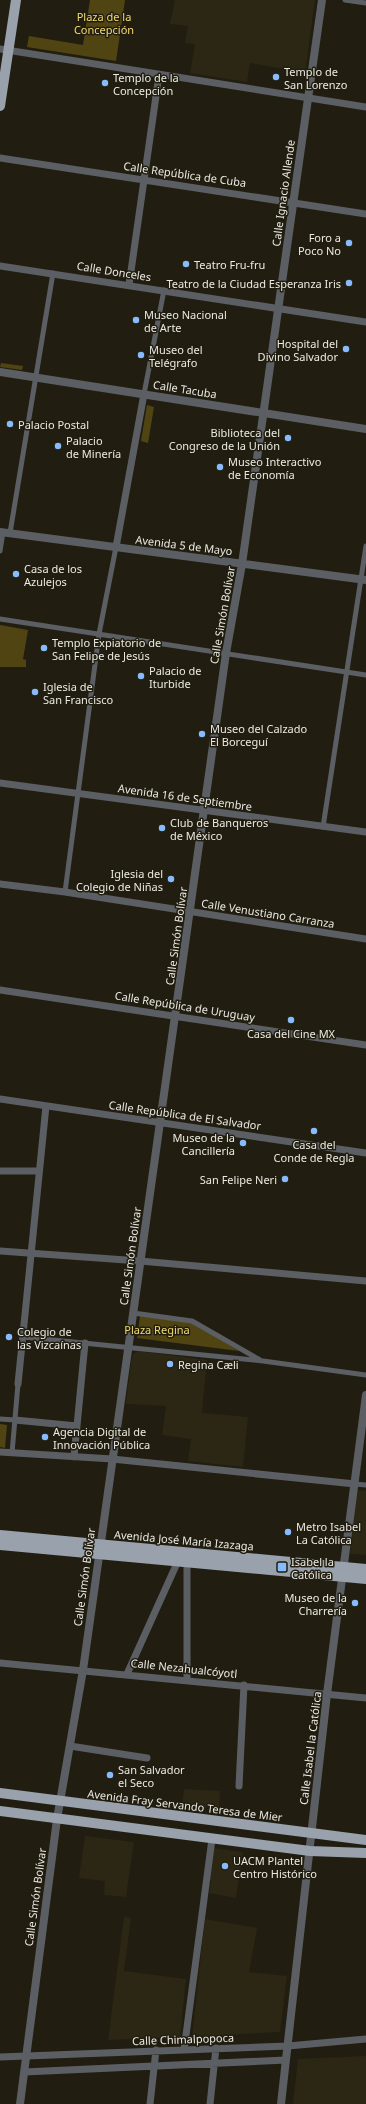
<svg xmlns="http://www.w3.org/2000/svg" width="366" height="2104" font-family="'Noto Sans',sans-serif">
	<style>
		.built { fill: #2b2714 }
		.green { fill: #504512 }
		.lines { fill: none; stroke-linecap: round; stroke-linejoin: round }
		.pedestrian { stroke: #5b5f64; stroke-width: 5 }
		.minor { stroke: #5b5f64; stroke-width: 7 }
		.tertiary { stroke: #5b5f64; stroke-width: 8 }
		.primary { stroke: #98a1ac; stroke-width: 10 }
		.poi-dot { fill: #87bbfb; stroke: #211e11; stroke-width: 1.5 }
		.labels { text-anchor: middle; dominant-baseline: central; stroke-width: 3; stroke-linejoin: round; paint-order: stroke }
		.park-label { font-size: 11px; fill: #f1da72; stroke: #211e11 }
		.poi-label { font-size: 11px; fill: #ebe9e1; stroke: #211e11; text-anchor: start }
		.street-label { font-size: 11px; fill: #ebe9e1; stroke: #211e11 }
	</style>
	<rect width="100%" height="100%" fill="#211e11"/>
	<path class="built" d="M175 0H315L305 73 250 63 247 82 190 73 195 44 185 43 188 26 170 24Z
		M138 1351 207 1360 202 1413 248 1417 243 1467 188 1461 191 1439 162 1435 166 1406 126 1404 131 1362 133 1354Z
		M357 1490 366 1491V1555L350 1554Z
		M184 1789 220 1791 219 1809 182 1805Z
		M85 1836 134 1842 126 1897 104 1895 105 1881 79 1878Z
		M212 1848 243 1852 236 1898 209 1893 211 1881 206 1880Z
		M124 1917 131 1918 124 1971 186 1979 180 2037 108 2040Z
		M205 1919 257 1928 249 1972 287 1976 280 2032 192 2037Z
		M366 2056V2104H293L298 2059Z"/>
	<path class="green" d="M90 0H125L116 61 27 47 29 36 83 45Z
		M1 363 23 366 22 370 0 367Z
		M147 405 154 407 148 443 141 441Z
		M0 625 28 630 23 659 26 660V667H0Z
		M140 1316 192 1323 239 1351 137 1338Z
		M0 1424 7 1425 5 1448 0 1447Z"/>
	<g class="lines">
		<path class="pedestrian" d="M345 0 366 3
			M144 394 164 290
			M10 533 53 273
			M0 551 3 532
			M0 619 366 675
			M323 827 366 546
			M65 892 99 634 116 547
			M133 1313 192 1321 260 1360
			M23 1337 263 1361 366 1375
			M0 1419 15 1420
			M12 1453 18 1384
			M355 1484 366 1485"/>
		<path class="minor" d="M0 49 366 107
			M0 158 366 214
			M0 266 366 322
			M129 285 159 75
			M116 547 144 394
			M0 783 366 832
			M0 884 65 892 366 939
			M0 990 366 1045
			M0 1099 366 1153
			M0 1171H39
			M0 1251 140 1261 366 1281
			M18 1384 46 1106
			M15 1420 77 1426
			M0 1452 112 1459 355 1484
			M74 1457 85 1343
			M187 1562V1680
			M0 1663 366 1698
			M127 1674 178 1561
			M70 1746 147 1758
			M239 1786 244 1685
			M184 2050 212 1839
			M0 2057 288 2046 366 2039
			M24 2072 286 2060
			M150 2104 156 2050
			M210 2104 216 2048"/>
		<path class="tertiary" d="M0 372 366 429
			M0 532 366 580
			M20 2104 57 1819 83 1670 226 653 242 564 322 0
			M281 2104 327 1694 366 1395"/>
		<path class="primary" d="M0 106 16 0
			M0 1535 366 1569
			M0 1545 366 1579
			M0 1793 366 1840
			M0 1811 310 1851 366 1853"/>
	</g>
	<g class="poi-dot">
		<circle cx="276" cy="77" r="4"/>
		<circle cx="105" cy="83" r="4"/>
		<circle cx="349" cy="243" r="4"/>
		<circle cx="186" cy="264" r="4"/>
		<circle cx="349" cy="283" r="4"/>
		<circle cx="136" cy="320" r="4"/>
		<circle cx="346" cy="349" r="4"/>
		<circle cx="141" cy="355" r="4"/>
		<circle cx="10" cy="424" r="4"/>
		<circle cx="288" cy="438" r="4"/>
		<circle cx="58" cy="446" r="4"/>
		<circle cx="220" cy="467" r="4"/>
		<circle cx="16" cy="574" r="4"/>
		<circle cx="44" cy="648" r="4"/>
		<circle cx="141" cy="676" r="4"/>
		<circle cx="35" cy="692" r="4"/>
		<circle cx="202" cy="734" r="4"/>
		<circle cx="162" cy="828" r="4"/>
		<circle cx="171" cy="879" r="4"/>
		<circle cx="291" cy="1020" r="4"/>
		<circle cx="314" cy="1131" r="4"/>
		<circle cx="243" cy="1143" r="4"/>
		<circle cx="285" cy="1179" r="4"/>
		<circle cx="9" cy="1337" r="4"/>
		<circle cx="170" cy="1364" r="4"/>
		<circle cx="45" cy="1437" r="4"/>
		<circle cx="288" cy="1532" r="4"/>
		<rect x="277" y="1562" width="10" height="10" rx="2"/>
		<circle cx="355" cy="1603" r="4"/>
		<circle cx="110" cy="1775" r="4"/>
		<circle cx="225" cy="1866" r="4"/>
	</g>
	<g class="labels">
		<g class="park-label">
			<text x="104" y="16">Plaza de la<tspan x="104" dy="13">Concepción</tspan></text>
			<text x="157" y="1329">Plaza Regina</text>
		</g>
		<g class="poi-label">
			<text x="284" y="71">Templo de<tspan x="284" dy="13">San Lorenzo</tspan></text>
			<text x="113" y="77">Templo de la<tspan x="113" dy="13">Concepción</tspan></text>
			<text x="341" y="237" text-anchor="end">Foro a<tspan x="341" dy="13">Poco No</tspan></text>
			<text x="194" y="264">Teatro Fru-fru</text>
			<text x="341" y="283" text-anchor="end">Teatro de la Ciudad Esperanza Iris</text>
			<text x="144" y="314">Museo Nacional<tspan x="144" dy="13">de Arte</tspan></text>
			<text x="338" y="343" text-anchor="end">Hospital del<tspan x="338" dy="13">Divino Salvador</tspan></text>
			<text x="149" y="349">Museo del<tspan x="149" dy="13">Telégrafo</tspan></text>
			<text x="18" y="424">Palacio Postal</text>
			<text x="280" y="432" text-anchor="end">Biblioteca del<tspan x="280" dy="13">Congreso de la Unión</tspan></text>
			<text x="66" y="440">Palacio<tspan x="66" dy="13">de Minería</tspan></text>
			<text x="228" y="461">Museo Interactivo<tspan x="228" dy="13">de Economía</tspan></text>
			<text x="24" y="568">Casa de los<tspan x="24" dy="13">Azulejos</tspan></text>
			<text x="52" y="642">Templo Expiatorio de<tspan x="52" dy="13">San Felipe de Jesús</tspan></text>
			<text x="149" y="670">Palacio de<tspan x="149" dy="13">Iturbide</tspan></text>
			<text x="43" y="686">Iglesia de<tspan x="43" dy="13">San Francisco</tspan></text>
			<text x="210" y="728">Museo del Calzado<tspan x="210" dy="13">El Borceguí</tspan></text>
			<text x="170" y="822">Club de Banqueros<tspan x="170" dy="13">de México</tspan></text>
			<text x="163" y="873" text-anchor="end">Iglesia del<tspan x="163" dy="13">Colegio de Niñas</tspan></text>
			<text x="291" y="1033" text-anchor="middle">Casa del Cine MX</text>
			<text x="235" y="1137" text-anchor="end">Museo de la<tspan x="235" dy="13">Cancillería</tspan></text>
			<text x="314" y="1144" text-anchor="middle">Casa del<tspan x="314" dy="13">Conde de Regla</tspan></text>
			<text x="277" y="1179" text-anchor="end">San Felipe Neri</text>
			<text x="17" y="1331">Colegio de<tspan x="17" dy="13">las Vizcaínas</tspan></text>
			<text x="178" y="1364">Regina Cæli</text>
			<text x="53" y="1431">Agencia Digital de<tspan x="53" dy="13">Innovación Pública</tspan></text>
			<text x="296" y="1526">Metro Isabel<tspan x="296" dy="13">La Católica</tspan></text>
			<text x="291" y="1561">Isabel la<tspan x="291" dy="13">Católica</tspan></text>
			<text x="347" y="1597" text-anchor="end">Museo de la<tspan x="347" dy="13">Charrería</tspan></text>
			<text x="118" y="1769">San Salvador<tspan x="118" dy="13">el Seco</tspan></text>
			<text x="233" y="1860">UACM Plantel<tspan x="233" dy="13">Centro Histórico</tspan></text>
		</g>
		<g class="street-label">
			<text transform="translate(185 174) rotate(8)">Calle República de Cuba</text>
			<text transform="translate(283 193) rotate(-82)">Calle Ignacio Allende</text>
			<text transform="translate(114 271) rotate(9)">Calle Donceles</text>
			<text transform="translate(185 389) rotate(9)">Calle Tacuba</text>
			<text transform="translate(184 545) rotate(7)">Avenida 5 de Mayo</text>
			<text transform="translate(222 615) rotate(-80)">Calle Simón Bolívar</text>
			<text transform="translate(185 797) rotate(8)">Avenida 16 de Septiembre</text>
			<text transform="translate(268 913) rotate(9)">Calle Venustiano Carranza</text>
			<text transform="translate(176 936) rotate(-82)">Calle Simón Bolívar</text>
			<text transform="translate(185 1006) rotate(9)">Calle República de Uruguay</text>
			<text transform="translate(185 1115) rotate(8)">Calle República de El Salvador</text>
			<text transform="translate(130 1256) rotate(-82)">Calle Simón Bolívar</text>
			<text transform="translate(184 1540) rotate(5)">Avenida José María Izazaga</text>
			<text transform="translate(84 1577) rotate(-82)">Calle Simón Bolívar</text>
			<text transform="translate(184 1668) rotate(6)">Calle Nezahualcóyotl</text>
			<text transform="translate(310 1748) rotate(-83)">Calle Isabel la Católica</text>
			<text transform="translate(185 1805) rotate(7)">Avenida Fray Servando Teresa de Mier</text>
			<text transform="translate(35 1897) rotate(-82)">Calle Simón Bolívar</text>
			<text transform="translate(183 2039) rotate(-2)">Calle Chimalpopoca</text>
		</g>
	</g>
</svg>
